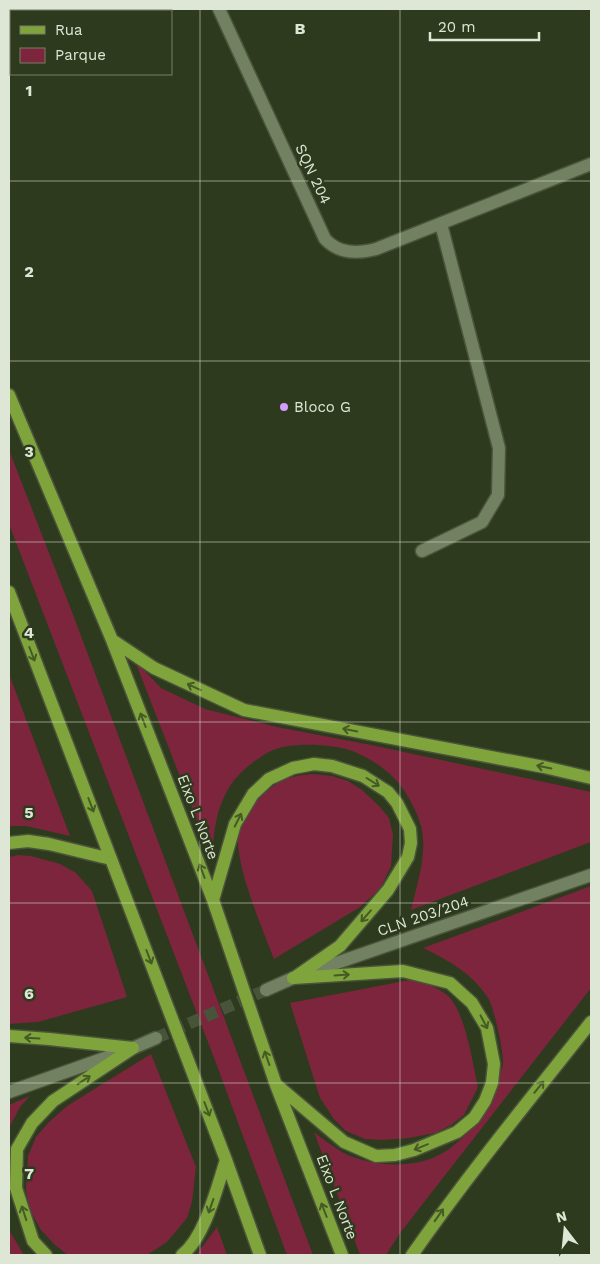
<svg xmlns="http://www.w3.org/2000/svg" width="600" height="1264" font-family="'Work Sans',sans-serif">
	<style>
		.green { fill: #7c253d }
		.lines { fill: none; stroke-linecap: round; stroke-linejoin: round }
		.tertiary-tunnel { stroke: #485439; stroke-width: 12; stroke-dasharray: 12 6; stroke-linecap: butt }
		.minor-casing { stroke: #4a543b; stroke-width: 15 }
		.tertiary-casing { stroke: #4a543b; stroke-width: 15 }
		.primary-casing { stroke: #4a543b; stroke-width: 15 }
		.minor { stroke: #728161; stroke-width: 12 }
		.tertiary { stroke: #728161; stroke-width: 12 }
		.primary { stroke: #7fa43c; stroke-width: 12 }
		.oneway { stroke: #465a26 }
		.grid { fill: none; stroke: #dee7d5; stroke-width: 1; stroke-opacity: 0.55 }
		.poi-dot { fill: #d19dfe; stroke: #2e3a1d; stroke-width: 2 }
		.labels { text-anchor: middle; dominant-baseline: central; stroke-width: 5; stroke-linejoin: round; paint-order: stroke }
		.street-label { font-size: 15px; fill: #dee7d5; stroke: #2e3a1d }
		.poi-label { font-size: 15px; fill: #dee7d5; stroke: #2e3a1d; text-anchor: start }
		.grid-label { font-size: 16px; text-anchor: middle; font-weight: bold; fill: #dee7d5; stroke: #2e3a1d; stroke-width: 5; stroke-linejoin: round; paint-order: stroke }
	</style>
	<rect width="100%" height="100%" fill="#2e3a1d"/>
	<path class="green" d="M9 450 72 612 313 1255H287L216 1063 9 524Z
		M135 661 161 688 205 709 277 727 371 745 591 792V842L411 910C416 889 425 860 423 839 423 828 418 816 413 806 406 792 398 780 385 770 377 763 363 755 352 751 333 744 293 742 273 750 258 757 239 772 230 786 216 808 213 834 212 859Z
		M9 674 70 836 26 826H9Z
		M312 774 332 776 348 781 362 790 380 807 389 818 393 835 391 866 380 889 360 907 274 959C263 930 232 859 239 831 243 819 250 808 259 799 276 781 288 776 312 774Z
		M18 855 31 856 60 864 76 873 92 891 127 997 38 1022 9 1024V857Z
		M591 886V988L400 1233 386 1255H360L314 1132C323 1139 332 1146 342 1152 367 1165 400 1168 427 1160 462 1149 484 1114 496 1082 498 1077 502 1070 503 1064 504 1053 494 1007 488 998 472 973 448 960 423 948Z
		M415 979C426 983 438 988 447 995 465 1010 473 1064 478 1087L464 1115 451 1125 435 1133 409 1138 382 1140 365 1139 346 1131 334 1119 320 1098 290 1003Z
		M151 1054 196 1167 192 1202 187 1218 167 1242 147 1255H68L55 1245 41 1230 30 1210 26 1191 28 1156 36 1137 49 1122 67 1106Z
		M30 1096 20 1107 9 1128V1105Z
		M217 1227 227 1255H196Z
		M9 1230 24 1255H9Z"/>
	<g class="lines">
		<path class="tertiary-tunnel" d="M156 1038 266 990"/>
		<g class="minor-casing">
			<path id="minor" d="M219 9 325 239C339 254 357 254 376 249L591 164
				M422 551 482 522 498 495 499 448 441 224"/>
		</g>
		<g class="tertiary-casing">
			<path id="tertiary" d="M266 990 293 978 591 875
				M9 1092 133 1048 156 1038"/>
		</g>
		<g class="primary-casing">
			<path id="primary" d="M9 395 112 640 213 900 276 1085 342 1255
				M9 592 226 1160 260 1255
				M112 640 154 668 244 710 544 767 591 778
				M9 843 28 841 49 844 111 859
				M213 900 235 824 253 794 269 779 293 768 314 764 332 766 363 776 388 792 397 803 410 829 411 843 408 857 388 890 340 946 294 978
				M9 1036 49 1039 133 1048
				M278 1086 344 1142 376 1156 395 1155 414 1150 457 1132 474 1118 485 1101 492 1083 494 1064 487 1028 472 1003 450 983 403 971 293 978
				M46 1255 33 1241 16 1188 17 1149 32 1123 53 1101 133 1048
				M182 1255C205 1237 217 1187 226 1160
				M412 1255C468 1175 530 1099 591 1022"/>
		</g>
		<use href="#minor" class="minor"/>
		<use href="#tertiary" class="tertiary"/>
		<use href="#primary" class="primary"/>
	</g>
	<defs><path id="oneway-shaft" d="M-6 0H5M1.5-3L5.5 0L1.5 3" fill="none" stroke-width="1.6" stroke-linecap="round" stroke-linejoin="round" transform="scale(1.25)"/></defs>
	<g class="oneway">
		<use href="#oneway-shaft" transform="translate(32 654) rotate(69)"/>
		<use href="#oneway-shaft" transform="translate(194 687) rotate(-155)"/>
		<use href="#oneway-shaft" transform="translate(143 720) rotate(-111)"/>
		<use href="#oneway-shaft" transform="translate(350 730) rotate(-169)"/>
		<use href="#oneway-shaft" transform="translate(544 767) rotate(-168)"/>
		<use href="#oneway-shaft" transform="translate(373 782) rotate(32)"/>
		<use href="#oneway-shaft" transform="translate(91 805) rotate(69)"/>
		<use href="#oneway-shaft" transform="translate(238 820) rotate(-63)"/>
		<use href="#oneway-shaft" transform="translate(202 871) rotate(-111)"/>
		<use href="#oneway-shaft" transform="translate(366 916) rotate(131)"/>
		<use href="#oneway-shaft" transform="translate(149 957) rotate(69)"/>
		<use href="#oneway-shaft" transform="translate(342 975) rotate(-4)"/>
		<use href="#oneway-shaft" transform="translate(484 1022) rotate(62)"/>
		<use href="#oneway-shaft" transform="translate(32 1038) rotate(-177)"/>
		<use href="#oneway-shaft" transform="translate(267 1058) rotate(-109)"/>
		<use href="#oneway-shaft" transform="translate(84 1080) rotate(-33)"/>
		<use href="#oneway-shaft" transform="translate(539 1087) rotate(-51)"/>
		<use href="#oneway-shaft" transform="translate(207 1109) rotate(69)"/>
		<use href="#oneway-shaft" transform="translate(421 1147) rotate(158)"/>
		<use href="#oneway-shaft" transform="translate(211 1206) rotate(109)"/>
		<use href="#oneway-shaft" transform="translate(324 1210) rotate(-111)"/>
		<use href="#oneway-shaft" transform="translate(24 1213) rotate(-108)"/>
		<use href="#oneway-shaft" transform="translate(439 1215) rotate(-55)"/>
	</g>
	<path class="grid" d="M200 9V1255M400 9V1255M9 181H591M9 361H591M9 542H591M9 722H591M9 903H591M9 1083H591"/>
	<circle class="poi-dot" cx="284" cy="407" r="5"/>
	<g class="labels">
		<g class="street-label">
			<text transform="translate(313 174) rotate(65)">SQN 204</text>
			<text transform="translate(198 817) rotate(69)">Eixo L Norte</text>
			<text transform="translate(423 916) rotate(-19)">CLN 203/204</text>
			<text transform="translate(337 1197) rotate(69)">Eixo L Norte</text>
		</g>
		<g class="poi-label">
			<text x="294" y="407">Bloco G</text>
		</g>
	</g>
	<g class="grid-label">
		<text x="300" y="34">B</text>
		<text x="29" y="96">1</text>
		<text x="29" y="277">2</text>
		<text x="29" y="457">3</text>
		<text x="29" y="638">4</text>
		<text x="29" y="818">5</text>
		<text x="29" y="999">6</text>
		<text x="29" y="1179">7</text>
	</g>
	<rect width="600" height="1264" fill="none" stroke="#dee7d5" stroke-width="20"/>
	<rect x="10" y="10" width="162" height="65" fill="#2e3a1d" stroke="#747f67"/>
	<rect x="20" y="26" width="25" height="8" fill="#7fa43c" stroke="#747f67"/>
	<text x="55" y="35" font-size="15" fill="#dee7d5">Rua</text>
	<rect x="20" y="48" width="25" height="15" fill="#7c253d" stroke="#747f67"/>
	<text x="55" y="60" font-size="15" fill="#dee7d5">Parque</text>
	<g transform="translate(565 1229) rotate(344)" stroke="#2e3a1d" stroke-width="4" paint-order="stroke">
	<path d="M0-4L9 19L0 12L-9 19Z" fill="#dee7d5"/>
	<text y="-8" font-size="14" font-weight="bold" text-anchor="middle" fill="#dee7d5">N</text>
	</g>
	<path d="M430 32v8h109v-8" fill="none" stroke="#dee7d5" stroke-width="2.5"/>
	<text x="438" y="32" font-size="15" fill="#dee7d5" stroke="#2e3a1d" stroke-width="4" paint-order="stroke">20 m</text>
</svg>
